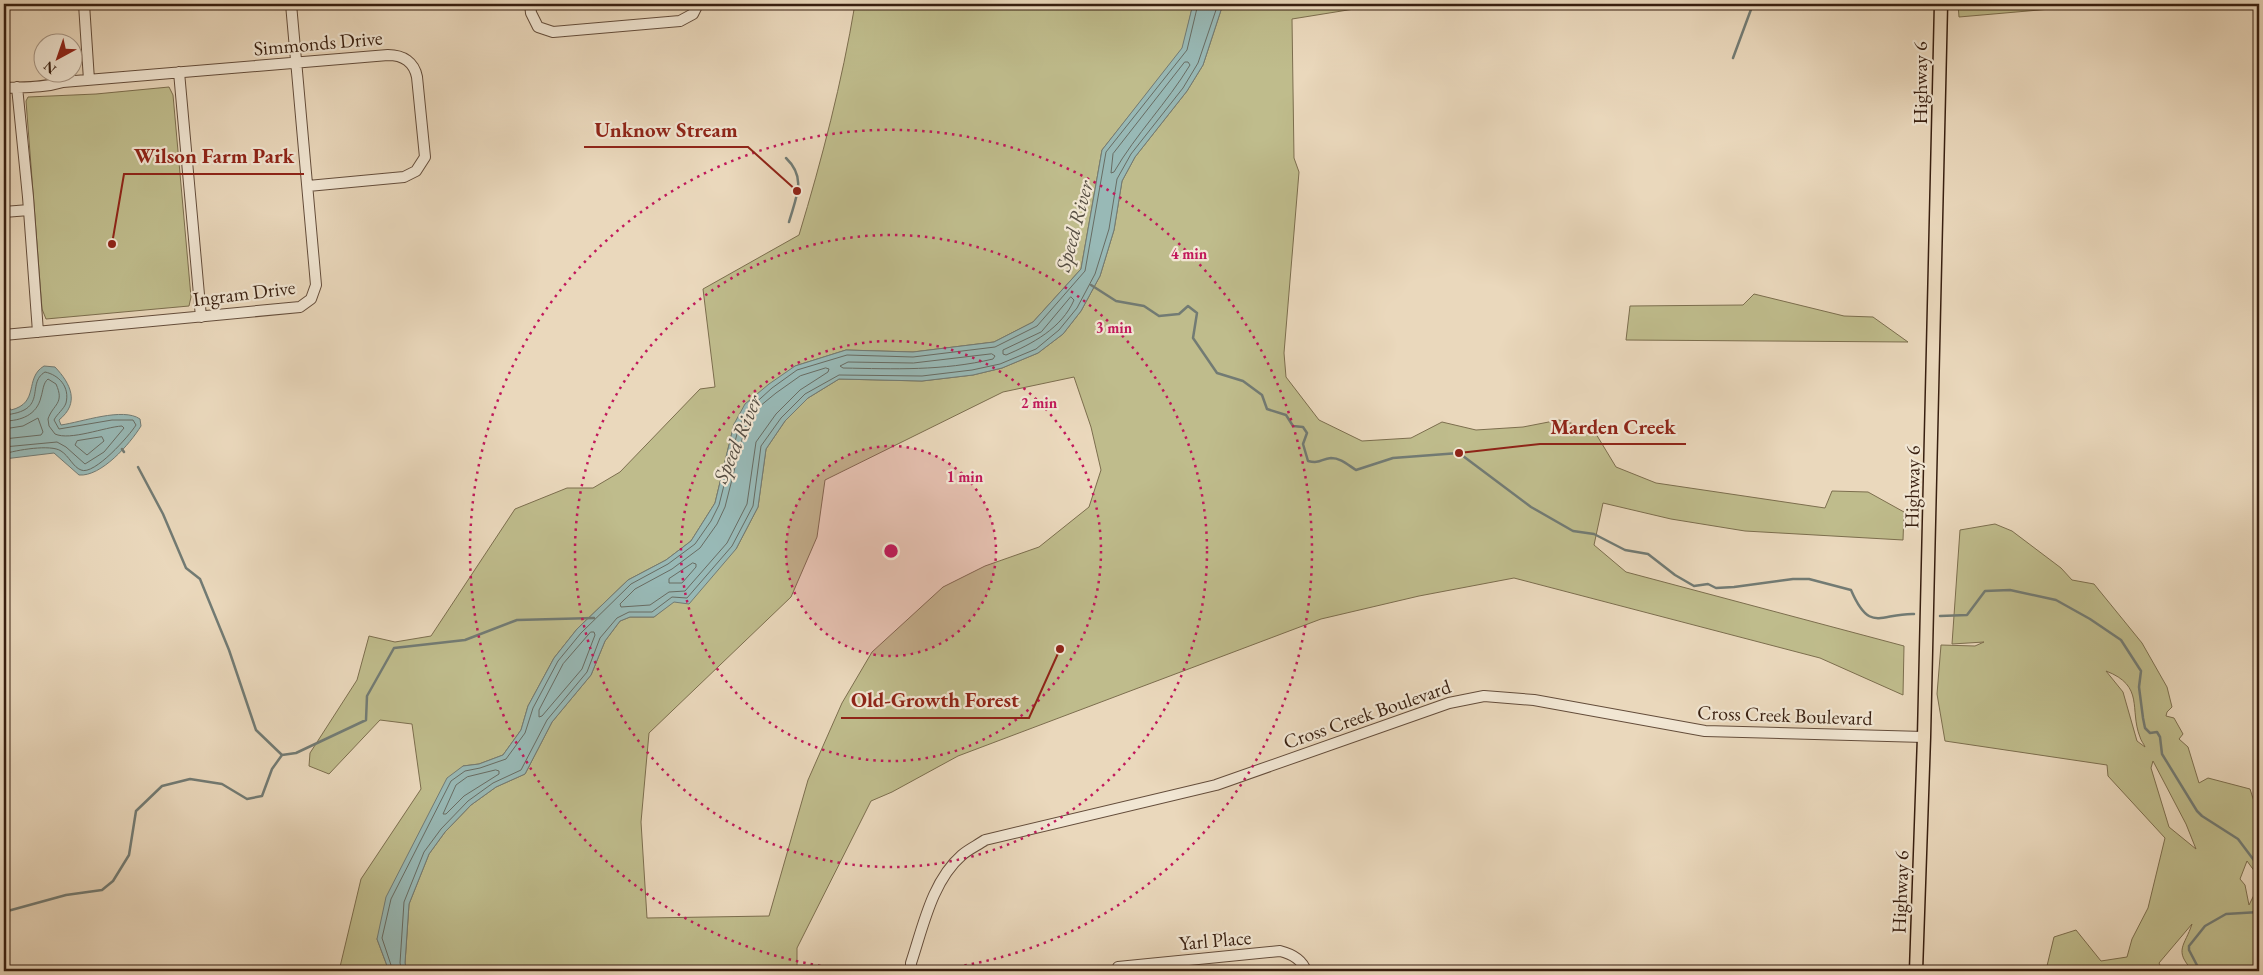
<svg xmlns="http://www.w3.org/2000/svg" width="2263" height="975" font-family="'EB Garamond',serif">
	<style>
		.green { fill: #bfbc8c; stroke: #7c6e4e; fill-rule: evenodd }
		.water { fill: #98b9b6; stroke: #727b74 }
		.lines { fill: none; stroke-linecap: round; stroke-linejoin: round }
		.shore { stroke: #686c63; stroke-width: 1 }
		.stream { stroke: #727b74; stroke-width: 2.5 }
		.minor-casing { stroke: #644d3b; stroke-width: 12 }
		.major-casing { stroke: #381f10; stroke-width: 15 }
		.minor { stroke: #f1e6d3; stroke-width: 10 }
		.major { stroke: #ead8bc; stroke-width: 12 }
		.ring { fill: none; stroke: #c2185b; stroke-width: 2.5; stroke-dasharray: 2.5 5 }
		.labels { text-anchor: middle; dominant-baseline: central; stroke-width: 4.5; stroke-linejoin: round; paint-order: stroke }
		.street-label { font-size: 20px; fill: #381f10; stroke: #f1e6d3 }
		.water-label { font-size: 21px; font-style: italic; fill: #554d42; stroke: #f1e6d3 }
		.centre { fill: #c2185b; stroke: #f1e6d3; stroke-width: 2.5 }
		.ring-label { font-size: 15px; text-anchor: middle; font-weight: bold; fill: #c2185b; stroke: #f1e6d3; stroke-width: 4.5; stroke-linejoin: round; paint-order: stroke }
		.leader { fill: none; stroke: #8f2418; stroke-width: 2 }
		.callout-dot { fill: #8f2418; stroke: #f1e6d3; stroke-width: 2 }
		.callout-label { font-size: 21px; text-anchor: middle; font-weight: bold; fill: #8f2418; stroke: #f1e6d3; stroke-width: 4.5; stroke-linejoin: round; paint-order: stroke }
	</style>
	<rect width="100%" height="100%" fill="#ead8bc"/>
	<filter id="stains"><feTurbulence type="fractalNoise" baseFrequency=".004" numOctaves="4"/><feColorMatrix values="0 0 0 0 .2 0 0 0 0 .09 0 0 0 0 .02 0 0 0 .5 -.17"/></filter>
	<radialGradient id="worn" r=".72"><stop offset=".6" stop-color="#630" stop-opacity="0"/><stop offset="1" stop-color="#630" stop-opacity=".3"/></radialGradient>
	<path class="green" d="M855 4H1193L1183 48 1102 150 1081 269 1033 322 994 342 913 352 846 350 795 366 734 424 715 503 691 541 666 560 628 580 577 629 554 658 528 706 521 730 503 755 479 764 463 766 377 939 389 971H339L361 879 421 789 412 724 380 720 329 774 309 766 310 753 357 680 369 636 395 642 431 636 515 509 567 488H593L620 472 700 389 715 387 703 289 799 235C822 159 842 82 855 4Z
		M1223 4H1385L1292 19 1294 158 1299 172 1284 353 1286 377 1319 420 1362 441 1411 438 1442 422 1476 430 1523 427 1559 420 1593 429 1616 467 1656 483 1825 508 1832 491 1868 492 1904 512 1903 540 1745 531 1671 519 1603 503 1594 545 1626 572 1904 646 1903 695 1820 658 1514 578 1419 596 1321 619 958 756 892 792 871 801 797 948V971H407L405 963 409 904 429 854 445 832 471 805 496 787 525 774 552 722 591 675 605 641 620 621 630 617H654L736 549 758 507 766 449 785 421 808 398 839 379 922 381 973 375 1002 368 1038 353 1063 334 1081 311 1100 276 1114 230 1122 181 1135 157 1187 91 1203 65ZM1074 377 1091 427 1101 470 1089 507 1039 547 985 566 943 587 872 652 842 703 808 780 769 916 647 918 641 822 649 733 791 597 817 537 825 480 1003 392Z
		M1958 4H2108L1959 17Z
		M169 87 173 95 191 297 189 306 46 319 42 309 26 101 28 97 96 94Z
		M1754 294 1844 316 1873 317 1908 342 1626 340 1630 306 1743 305Z
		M1995 524 2012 531 2061 568 2072 580 2094 584 2142 643 2167 687 2172 707 2167 712 2166 716 2174 718 2183 734 2179 739 2188 747 2199 783 2208 778 2250 789 2259 817V971H2193C2173 950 2185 946 2192 924L2159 963 2163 971 2046 970 2054 937 2076 930 2101 961 2127 957 2132 939 2148 908 2165 838 2108 776 2107 765 1945 741 1937 694 1941 645 1975 646 1984 642 1952 644 1960 530ZM2106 671C2145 686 2129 709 2140 737 2141 741 2144 744 2145 747L2137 741 2123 692ZM2153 761 2186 824 2196 849 2169 827 2151 768ZM2247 861 2258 876 2254 895 2249 905 2245 885 2240 879Z"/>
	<path class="water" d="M1193 4H1223L1203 65 1187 91 1135 157 1122 181 1114 230 1100 276 1081 311 1063 334 1038 353 1002 368 973 375 922 381 839 379 808 398 785 421 766 449 758 507 736 549 689 604 674 602 654 617H630L620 621 605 641 591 675 552 722 525 774 496 787 471 805 445 832 429 854 409 904 405 963 407 971H389L377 939 386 897 447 778 463 766 479 764 503 755 521 730 528 706 554 658 577 629 628 580 666 560 691 541 715 503 734 424 745 404 769 384 795 366 846 350 913 352 994 342 1033 322 1081 269 1102 150 1182 48Z
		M44 366 55 367C71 384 80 403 59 420L61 425C82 422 123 407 140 419L141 426C130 444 101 477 79 475L54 453 4 459V410L9 407 11 410C40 403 24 378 44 366Z"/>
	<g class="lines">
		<path class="shore" d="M1185 62H1188L1190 65C1167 103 1136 134 1114 172L1111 173 1113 154Z
			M1071 297 1074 300C1062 328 1032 344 1006 355L1003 354V350L1041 332Z
			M992 354 995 356 993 359C943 371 894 369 843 368L840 366 848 362 913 363Z
			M826 368 829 369 828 372 800 390 776 414 756 442 747 504 727 543 685 591 669 592 650 605 621 607 620 604 635 589 672 569 700 548 717 524 725 507 745 428 754 411 776 393 800 376Z
			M4 415C50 411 25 384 45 372 59 375 70 387 66 403 64 409 57 414 54 420L59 429 112 420H133L136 425C130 435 94 476 81 470 73 467 69 456 61 451 51 444 16 450 4 454
			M4 421C21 421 37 415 41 397 43 391 43 383 48 379L56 384C65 404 53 404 48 419L49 426 55 434C70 441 105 427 122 426L124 428 104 452 85 464 66 447 57 442 4 447
			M4 429 23 426 38 418 43 432 41 435 4 439
			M102 437 104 441 87 455 75 445 77 441Z
			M693 563 696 564V567L682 583H669V579Z
			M591 632H594L595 635 582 669 542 716 539 717V710L563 664Z
			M496 770 499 771V774L464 796 446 814H443L456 785 467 777Z
			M393 971 382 938 391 899 451 781 465 771 480 768 506 759 525 733 533 708 558 661 581 633 631 584 668 564 695 544 711 521 719 505 739 426 750 408 772 388 797 370 847 355 913 357 995 347 1037 326 1085 271 1106 152 1187 50 1198 4
			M402 971 400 963 404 902 424 852 441 829 468 801 493 783 521 770 547 720 587 672 600 638 617 618 629 612H652L672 597 687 598 732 546 753 506 761 446 781 418 805 394 839 375 922 376 972 370 1000 364 1036 349 1059 330 1077 308 1095 274 1109 229 1117 179 1131 154 1183 88 1198 63 1218 4"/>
		<path class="stream" d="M1733 58 1753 4
			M786 158C807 178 796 197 789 222
			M1091 285 1116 301 1144 306 1159 316 1179 314 1188 306 1197 313 1193 338 1217 373 1243 381 1262 395 1267 409 1286 415 1293 426 1303 427 1307 433 1303 444 1308 461C1320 464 1321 459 1331 458 1341 458 1348 465 1356 470L1393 458 1459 453 1531 507 1573 531 1594 534 1625 550 1648 554 1675 575 1694 586 1708 584 1716 588 1734 587 1793 579H1809L1851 590C1870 634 1880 613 1914 614
			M122 449 124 452
			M138 467 163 514 186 568 200 579 229 650 256 730 282 755
			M1940 616 1967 615 1985 591 2010 590 2056 600 2090 619 2121 640 2141 671 2139 687 2143 718 2145 728 2150 733 2157 732 2160 737 2162 754 2197 811 2202 816 2238 839 2259 867
			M4 912 66 895 102 890 113 881 129 855 136 811 162 786 190 779 222 784 247 799 262 796 272 769 282 755 296 753 366 720 367 696 394 648 465 640 517 620 594 618
			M2200 971 2189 950V946L2205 926 2226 914 2259 912"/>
		<g class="minor-casing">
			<path id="minor" d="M84 4 89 80
				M530 4 531 13 538 27 553 32 680 21 693 14 698 4
				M179 72 201 317
				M17 87 28 197 38 332
				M4 88C24 87 43 88 63 82L388 55C403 55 414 62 417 77L425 157 416 171 404 177 308 186
				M4 212 29 210
				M4 335 300 307 311 299 316 285 291 4
				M1118 967 1280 951C1292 954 1302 959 1306 971
				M911 971V963C923 927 932 881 962 855 969 849 978 845 985 840L1216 785 1449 703 1484 696 1534 700 1705 731 1924 737"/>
		</g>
		<g class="major-casing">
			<path id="major" d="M1916 971 1924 737 1941 4"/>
		</g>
		<use href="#minor" class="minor"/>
		<use href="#major" class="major"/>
	</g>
	<circle cx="891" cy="551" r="105" fill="#c2185b" fill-opacity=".12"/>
	<g class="ring">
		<circle cx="891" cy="551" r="105"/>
		<circle cx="891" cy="551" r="210"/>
		<circle cx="891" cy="551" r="316"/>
		<path d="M865 971A421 421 0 1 1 917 971"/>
	</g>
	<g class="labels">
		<g class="street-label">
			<text transform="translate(318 43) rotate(-5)">Simmonds Drive</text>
			<text transform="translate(1920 83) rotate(-90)">Highway 6</text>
			<text transform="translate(244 293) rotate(-7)">Ingram Drive</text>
			<text transform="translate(1912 487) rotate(-89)">Highway 6</text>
			<text transform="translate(1367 714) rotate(-19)">Cross Creek Boulevard</text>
			<text transform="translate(1785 715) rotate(2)">Cross Creek Boulevard</text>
			<text transform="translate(1900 892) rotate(-88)">Highway 6</text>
			<text transform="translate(1215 940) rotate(-5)">Yarl Place</text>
		</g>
		<g class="water-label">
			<text transform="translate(1074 226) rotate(-75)">Speed River</text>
			<text transform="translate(737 439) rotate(-67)">Speed River</text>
		</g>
	</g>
	<circle cx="891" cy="551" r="8" class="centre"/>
	<g class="ring-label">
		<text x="1189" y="259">4 min</text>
		<text x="1114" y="333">3 min</text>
		<text x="1039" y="408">2 min</text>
		<text x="965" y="482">1 min</text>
	</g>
	<path class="leader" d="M797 191L748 147H584M112 244L124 174H304M1459 453L1540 444H1686M1060 649L1029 718H841"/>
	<g class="callout-dot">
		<circle cx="797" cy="191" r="5"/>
		<circle cx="112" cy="244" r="5"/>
		<circle cx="1459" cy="453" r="5"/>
		<circle cx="1060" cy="649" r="5"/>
	</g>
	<g class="callout-label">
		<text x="666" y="137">Unknow Stream</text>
		<text x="214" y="163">Wilson Farm Park</text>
		<text x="1613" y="434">Marden Creek</text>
		<text x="935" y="707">Old-Growth Forest</text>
	</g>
	<rect width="2263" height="975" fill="none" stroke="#ead8bc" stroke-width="20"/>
	<rect x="5" y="5" width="2253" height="965" fill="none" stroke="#381f10" stroke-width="2.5"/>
	<rect x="10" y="10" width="2243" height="955" fill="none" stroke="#381f10"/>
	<g transform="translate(58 58) rotate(220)"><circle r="24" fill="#f1e6d3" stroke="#a79685"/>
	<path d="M0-4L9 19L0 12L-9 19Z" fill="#8f2418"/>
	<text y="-8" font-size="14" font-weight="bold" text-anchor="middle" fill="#381f10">N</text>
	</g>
	<rect width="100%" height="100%" filter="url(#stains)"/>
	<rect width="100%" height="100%" fill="url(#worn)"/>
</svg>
